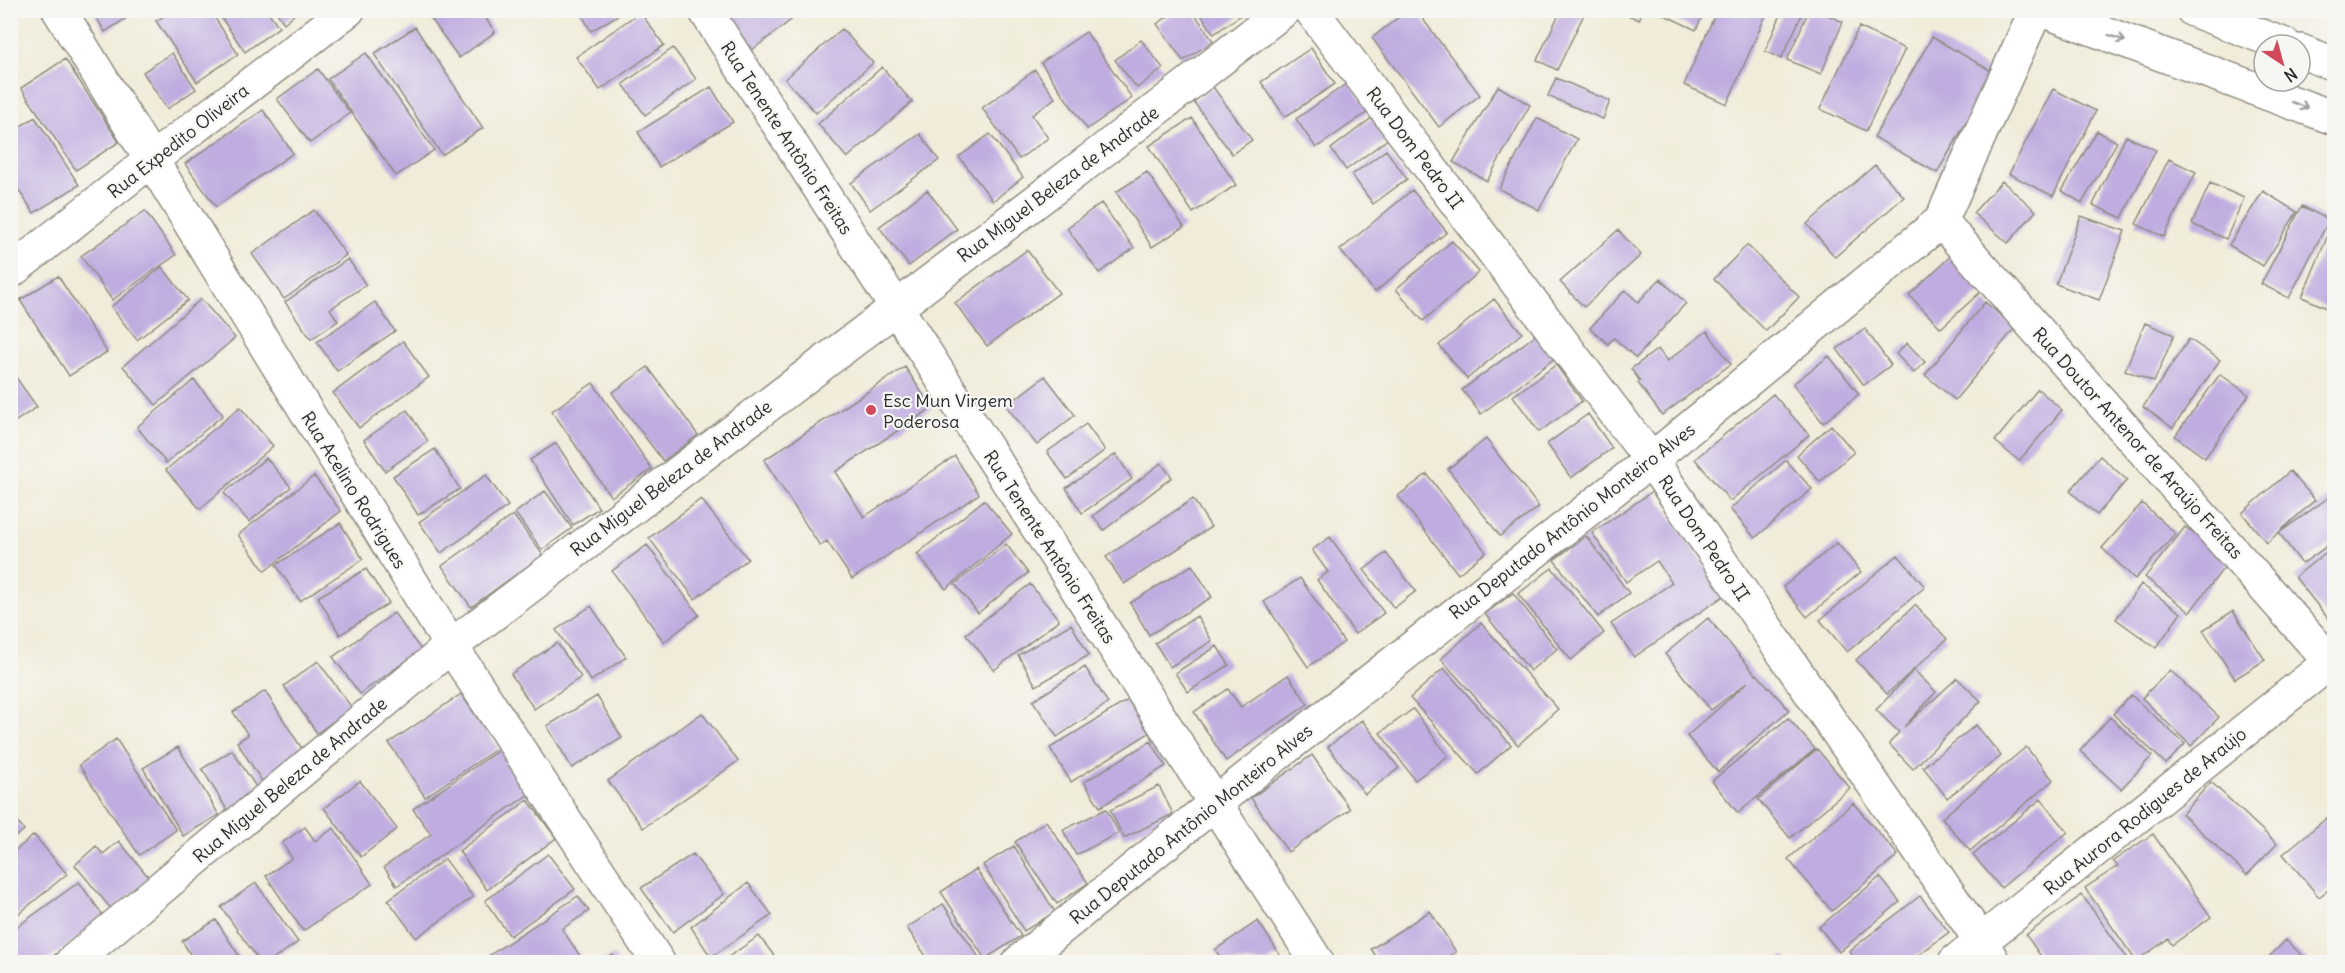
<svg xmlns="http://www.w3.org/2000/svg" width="2345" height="973" font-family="Delius,sans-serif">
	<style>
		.building { fill: #c0ace0 }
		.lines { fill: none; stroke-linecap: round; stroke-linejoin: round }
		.minor-casing { stroke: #8e8c82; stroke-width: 36 }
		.major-casing { stroke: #8e8c82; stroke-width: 36 }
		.minor { stroke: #fff; stroke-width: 33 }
		.major { stroke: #fff; stroke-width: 33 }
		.oneway { stroke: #a0a0a0 }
		.poi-dot { fill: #d1495b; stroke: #f6f6f2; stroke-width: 2 }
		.labels { text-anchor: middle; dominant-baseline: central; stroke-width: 4.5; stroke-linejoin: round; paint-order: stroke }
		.street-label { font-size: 18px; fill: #2b2b2b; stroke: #f6f6f2 }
		.poi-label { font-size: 18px; fill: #2b2b2b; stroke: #f6f6f2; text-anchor: start }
	</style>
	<rect width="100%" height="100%" fill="#f6f6f2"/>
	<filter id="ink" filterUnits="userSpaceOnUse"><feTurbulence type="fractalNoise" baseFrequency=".0167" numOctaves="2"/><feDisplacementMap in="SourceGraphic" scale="12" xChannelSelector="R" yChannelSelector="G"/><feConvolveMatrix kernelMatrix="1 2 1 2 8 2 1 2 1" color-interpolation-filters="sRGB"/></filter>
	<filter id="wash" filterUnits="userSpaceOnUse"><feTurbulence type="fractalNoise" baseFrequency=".008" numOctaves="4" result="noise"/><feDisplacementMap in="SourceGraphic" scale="24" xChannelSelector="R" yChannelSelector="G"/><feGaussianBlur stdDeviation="1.35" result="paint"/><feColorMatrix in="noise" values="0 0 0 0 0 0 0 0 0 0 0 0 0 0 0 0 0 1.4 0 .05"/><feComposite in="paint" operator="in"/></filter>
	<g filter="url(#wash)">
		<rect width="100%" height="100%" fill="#f1ecd9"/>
		<g id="blocks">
			<path class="building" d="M92 10H139L105 32Z
				M173 10H210L238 54 197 82 156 21Z
				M216 10H267L279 27 245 52Z
				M275 10H300L284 23Z
				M425 10H480L495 32 459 58Z
				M579 10H627L591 31Z
				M735 10H804L752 50 727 16Z
				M1177 10H1192L1213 41 1183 61 1157 24Z
				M1198 10H1248L1214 34Z
				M1408 10H1416L1480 95 1439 127 1372 38Z
				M1561 10H1586L1557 70 1537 60Z
				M1617 10H1643L1639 20Z
				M1654 10H1705L1696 30Z
				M1717 10H1768L1727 104 1684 85Z
				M1783 10H1804L1781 59 1765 51Z
				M1809 10H1817L1843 22 1821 74 1787 60Z
				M640 12 664 45 600 90 576 57Z
				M415 27 483 128 442 155 374 54Z
				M1859 27 1905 49 1866 131 1820 109Z
				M842 29 873 63 816 113 785 79Z
				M1086 32 1132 98 1087 129 1041 63Z
				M1932 37 1995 73 1937 173 1874 137Z
				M1141 40 1163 68 1137 88 1115 60Z
				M673 48 696 79 645 115 623 84Z
				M1311 48 1335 84 1285 117 1261 82Z
				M172 53 196 89 167 109 143 72Z
				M366 53 434 150 396 176 328 79Z
				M65 59 119 142 76 170 21 88Z
				M882 67 912 102 847 158 818 124Z
				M318 69 350 113 310 143 277 99Z
				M1035 70 1055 98 1032 115 1048 138 1019 159 982 108Z
				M1556 78 1610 101 1603 119 1548 96Z
				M1349 82 1369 111 1316 148 1296 119Z
				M1498 86 1530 105 1487 181 1453 162Z
				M711 87 733 122 659 167 638 132Z
				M1213 87 1252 140 1232 154 1193 101Z
				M2053 89 2096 111 2053 196 2009 174Z
				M263 110 293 153 216 207 185 164Z
				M35 117 79 185 34 213 10 177V133Z
				M1373 117 1389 138 1346 170 1331 149Z
				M1192 118 1236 185 1193 213 1149 146Z
				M1537 118 1577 139 1539 210 1499 189Z
				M2097 131 2117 142 2082 203 2062 191Z
				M920 134 939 160 870 210 851 183Z
				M990 134 1023 177 993 201 959 157Z
				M2126 136 2156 150 2122 218 2093 205Z
				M1386 150 1407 179 1373 204 1352 175Z
				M2169 159 2196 172 2164 237 2136 224Z
				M1875 165 1904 197 1835 257 1807 224Z
				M1147 172 1184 227 1152 247 1116 192Z
				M2002 181 2036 211 2008 243 1973 213Z
				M2210 183 2244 198 2226 239 2192 224Z
				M927 190 957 229 909 266 879 227Z
				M1412 190 1447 232 1375 292 1340 250Z
				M2263 191 2297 212 2263 266 2229 245Z
				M1101 203 1134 248 1099 273 1067 228Z
				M2302 206 2329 220 2289 298 2261 284Z
				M314 210 346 255 284 299 252 254Z
				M145 211 176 255 112 300 81 256Z
				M2081 216 2125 231 2099 300 2056 284Z
				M2334 221V311L2302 297Z
				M1618 230 1641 255 1584 307 1560 282Z
				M1452 241 1479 272 1423 321 1396 289Z
				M1747 245 1799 297 1766 331 1714 279Z
				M1027 250 1059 293 987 346 955 303Z
				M1955 252 1987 286 1941 328 1909 295Z
				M348 259 366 285 330 309 338 321 311 339 285 302Z
				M162 267 188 300 137 340 111 307Z
				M58 276 107 352 69 376 20 300Z
				M1660 279 1686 303 1636 358 1614 338 1608 344 1590 328 1625 290 1638 302Z
				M201 299 235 338 156 405 123 366Z
				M1494 299 1522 333 1467 379 1439 345Z
				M375 302 395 331 337 371 317 342Z
				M1985 302 2015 328 1955 400 1925 375Z
				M2145 323 2174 335 2154 382 2125 370Z
				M1865 329 1891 365 1864 385 1837 349Z
				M1707 331 1731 364 1662 415 1638 383 1640 381 1631 369 1658 349 1667 361Z
				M1537 334 1555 358 1481 414 1462 390Z
				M2189 339 2220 360 2173 428 2143 407Z
				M403 341 429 377 359 428 333 393Z
				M1907 343 1925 362 1914 373 1896 354Z
				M1829 356 1859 394 1823 423 1793 384Z
				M1556 365 1582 401 1539 432 1513 396Z
				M648 367 698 435 663 461 612 393Z
				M905 367 932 408 835 472 864 517 955 456 979 494 852 579 827 541 820 546 764 460Z
				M10 369 37 407 10 425Z
				M2220 374 2249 395 2205 458 2175 436Z
				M1045 376 1075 415 1037 445 1006 406Z
				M194 380 223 415 166 463 137 427Z
				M593 383 652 469 611 497 552 411Z
				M2038 389 2062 410 2019 461 1995 441Z
				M1773 394 1809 435 1730 501 1695 459Z
				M240 407 273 446 200 509 166 470Z
				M407 410 428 441 385 471 364 440Z
				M1588 414 1612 448 1571 478 1547 444Z
				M1086 424 1105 450 1067 479 1047 452Z
				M1831 425 1854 452 1820 482 1797 455Z
				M1486 439 1539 507 1500 536 1448 469Z
				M556 443 599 508 573 525 530 460Z
				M435 449 460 489 418 515 393 476Z
				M1116 454 1132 479 1082 513 1066 488Z
				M2100 456 2127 480 2097 515 2070 491Z
				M266 458 291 487 249 522 224 493Z
				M1786 460 1812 489 1755 538 1730 509Z
				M1161 463 1172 477 1104 530 1093 516Z
				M2290 471 2315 500 2267 543 2242 513Z
				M1427 474 1486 552 1458 574 1398 496Z
				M486 475 508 506 441 553 419 522Z
				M314 476 341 511 265 571 238 535Z
				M545 491 572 528 542 550 515 513Z
				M1653 491 1725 595 1634 657 1611 624 1672 583 1657 561 1626 582 1592 533Z
				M2332 495 2334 499V541L2302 564 2279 533Z
				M701 499 748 559 695 599 649 538Z
				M1193 499 1211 527 1124 584 1106 557Z
				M984 500 1012 534 946 589 917 554Z
				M2142 503 2176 534 2135 579 2102 548Z
				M513 515 543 555 471 607 442 566Z
				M340 523 363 559 300 601 276 565Z
				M2185 527 2229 561 2190 612 2145 577Z
				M1586 536 1629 593 1598 617 1554 560Z
				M1330 537 1384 613 1355 634 1317 580 1328 572 1312 550Z
				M1837 543 1861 572 1807 617 1783 587Z
				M1006 544 1028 573 978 613 955 584Z
				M647 545 699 615 664 642 612 571Z
				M2330 549 2334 555V626L2295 577Z
				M1386 553 1416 591 1394 608 1364 570Z
				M1898 555 1925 587 1847 652 1820 620Z
				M1192 565 1212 597 1149 635 1130 603Z
				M1552 568 1604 633 1571 660 1518 594Z
				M366 569 389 603 340 635 318 597Z
				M1300 578 1344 642 1308 667 1264 602Z
				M1030 584 1059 620 994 670 966 634Z
				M2141 584 2181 613 2156 648 2116 619Z
				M1513 593 1557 649 1530 671 1485 614Z
				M1915 605 1947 639 1887 694 1856 660Z
				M591 606 626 657 591 681 556 630Z
				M2233 611 2265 660 2235 679 2203 630Z
				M394 613 421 650 360 694 333 657Z
				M1197 616 1212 641 1170 667 1155 643Z
				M1708 618 1756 675 1757 674 1789 710 1718 772 1687 736 1748 682 1711 710 1665 654Z
				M1481 623 1558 709 1518 745 1441 659Z
				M1071 624 1089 655 1036 686 1018 655Z
				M557 643 581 677 534 709 511 674Z
				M1217 646 1229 665 1188 692 1175 673Z
				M318 661 352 708 317 733 284 686Z
				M1085 667 1108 703 1057 737 1033 701Z
				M1444 668 1511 745 1478 774 1410 698Z
				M1914 670 1936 692 1904 727 1957 678 1981 701 1913 769 1889 744 1899 732 1876 710Z
				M2170 670 2219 717 2191 746 2142 698Z
				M1288 675 1308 704 1226 761 1194 712 1228 689 1241 707Z
				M265 691 306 755 263 783 237 742 248 735 233 712Z
				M461 694 498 748 425 797 389 743Z
				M2131 695 2185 744 2166 764 2113 714Z
				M597 696 622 738 572 768 547 726Z
				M1128 700 1149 733 1071 782 1050 748Z
				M1413 709 1448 756 1415 780 1380 733Z
				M702 713 738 761 643 828 608 781Z
				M2110 717 2152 756 2121 789 2080 751Z
				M1788 718 1815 749 1738 813 1712 781Z
				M1362 720 1399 768 1365 794 1328 747Z
				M1976 725 2001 756 1947 798 1923 767Z
				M116 739 176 830 139 855 79 765Z
				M1151 741 1166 766 1100 807 1084 782Z
				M178 747 219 815 183 836 143 768Z
				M2026 747 2053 780 1970 851 1942 818Z
				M502 748 532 792 397 886 384 867 431 834 413 809Z
				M1817 749 1850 788 1790 838 1758 799Z
				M232 750 260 793 229 813 202 769Z
				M1312 755 1350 809 1288 852 1251 798Z
				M360 781 397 829 361 857 324 808Z
				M2211 782 2277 844 2247 875 2182 814Z
				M1159 786 1173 814 1124 838 1110 810Z
				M2041 799 2068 832 2001 888 1973 855Z
				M528 800 556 838 487 890 459 851Z
				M1853 803 1898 855 1832 911 1788 859Z
				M1106 809 1119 833 1076 855 1063 830Z
				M2334 812V889L2332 887 2319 897 2283 854Z
				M10 814 24 830 10 841Z
				M1046 821 1088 883 1057 904 1015 842Z
				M305 827 315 841 334 828 372 884 303 931 266 876 292 858 282 843Z
				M2153 834 2211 917 2172 945 2168 939 2136 961 2085 888 2118 866 2113 861Z
				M34 835 67 874 10 921V855Z
				M119 841 150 879 112 910 75 865 96 846 103 854Z
				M1014 846 1055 912 1024 931 983 865Z
				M548 854 575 889 510 936 485 901Z
				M693 854 724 894 673 932 641 888Z
				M445 859 473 897 416 938 388 900Z
				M976 869 1021 936 985 959 941 892Z
				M1880 877 1900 902 1839 952 1819 927Z
				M79 882 105 918 45 962H10V932Z
				M256 883 298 942 269 962H260L221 907Z
				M748 883 772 915 711 957 691 927Z
				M2082 895 2130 962H2045L2026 935Z
				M578 896 589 911 562 929 580 956 571 962H490L487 957Z
				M1920 896 1949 932 1909 962H1857L1849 951Z
				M943 904 982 962H930L907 928Z
				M1430 911 1456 952 1440 962H1380L1371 949Z
				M216 920 243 962H195L182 941Z
				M1258 921 1280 955 1268 962H1224L1215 950Z
				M759 936 779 962H721Z
				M2286 940 2309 962H2264Z
				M613 955 618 962H601Z
				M1784 956 1790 962H1776Z"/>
		</g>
	</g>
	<g filter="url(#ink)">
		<use href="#blocks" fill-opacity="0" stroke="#8e8c82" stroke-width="1.5"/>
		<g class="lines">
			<g class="minor-casing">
				<path id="minor" d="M59 10 451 646 658 962
					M705 10 1317 962
					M1311 10 1651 460 1981 941 1993 962
					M1941 221 2334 666
					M10 272 150 161 348 10
					M72 962 451 646 1097 155 1284 10
					M1019 962 1214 804 1651 460 1941 221 2036 10
					M1955 962 2334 659"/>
			</g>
			<g class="major-casing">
				<path id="major" d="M2042 10 2334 118
					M2193 10 2285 45
					M2300 51 2334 64"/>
			</g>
			<use href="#minor" class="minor"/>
			<use href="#major" class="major"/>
		</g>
		<defs><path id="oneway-shaft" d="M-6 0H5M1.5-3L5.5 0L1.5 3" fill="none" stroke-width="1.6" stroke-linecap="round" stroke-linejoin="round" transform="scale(1.5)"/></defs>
		<g class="oneway">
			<use href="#oneway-shaft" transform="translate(2117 38) rotate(20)"/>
			<use href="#oneway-shaft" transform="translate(2300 105) rotate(20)"/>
		</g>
	</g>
	<circle class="poi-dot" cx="871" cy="410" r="6"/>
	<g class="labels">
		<g class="street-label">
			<text transform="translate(787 138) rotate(57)">Rua Tenente Antônio Freitas</text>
			<text transform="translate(178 141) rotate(-38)">Rua Expedito Oliveira</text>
			<text transform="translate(1415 148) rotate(53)">Rua Dom Pedro II</text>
			<text transform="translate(1058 184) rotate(-37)">Rua Miguel Beleza de Andrade</text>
			<text transform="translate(2138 443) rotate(48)">Rua Doutor Antenor de Araújo Freitas</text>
			<text transform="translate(671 478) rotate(-37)">Rua Miguel Beleza de Andrade</text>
			<text transform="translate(354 490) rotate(58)">Rua Acelino Rodrigues</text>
			<text transform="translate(1572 521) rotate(-38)">Rua Deputado Antônio Monteiro Alves</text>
			<text transform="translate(1704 538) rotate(56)">Rua Dom Pedro II</text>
			<text transform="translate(1050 547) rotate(57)">Rua Tenente Antônio Freitas</text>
			<text transform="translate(290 780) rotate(-40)">Rua Miguel Beleza de Andrade</text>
			<text transform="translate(2145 811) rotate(-39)">Rua Aurora Rodigues de Araújo</text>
			<text transform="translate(1191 824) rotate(-39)">Rua Deputado Antônio Monteiro Alves</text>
		</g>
		<g class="poi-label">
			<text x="883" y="400">Esc Mun Virgem<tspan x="883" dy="21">Poderosa</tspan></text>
		</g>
	</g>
	<rect width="2345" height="973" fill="none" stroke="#f6f6f2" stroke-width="36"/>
	<g transform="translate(2282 63) rotate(144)"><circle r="28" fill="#f6f6f2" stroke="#a5a5a2" stroke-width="1.5"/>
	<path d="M0-4.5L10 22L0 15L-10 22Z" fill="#d1495b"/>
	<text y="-9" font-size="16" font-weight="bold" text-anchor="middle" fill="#2b2b2b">N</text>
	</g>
</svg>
